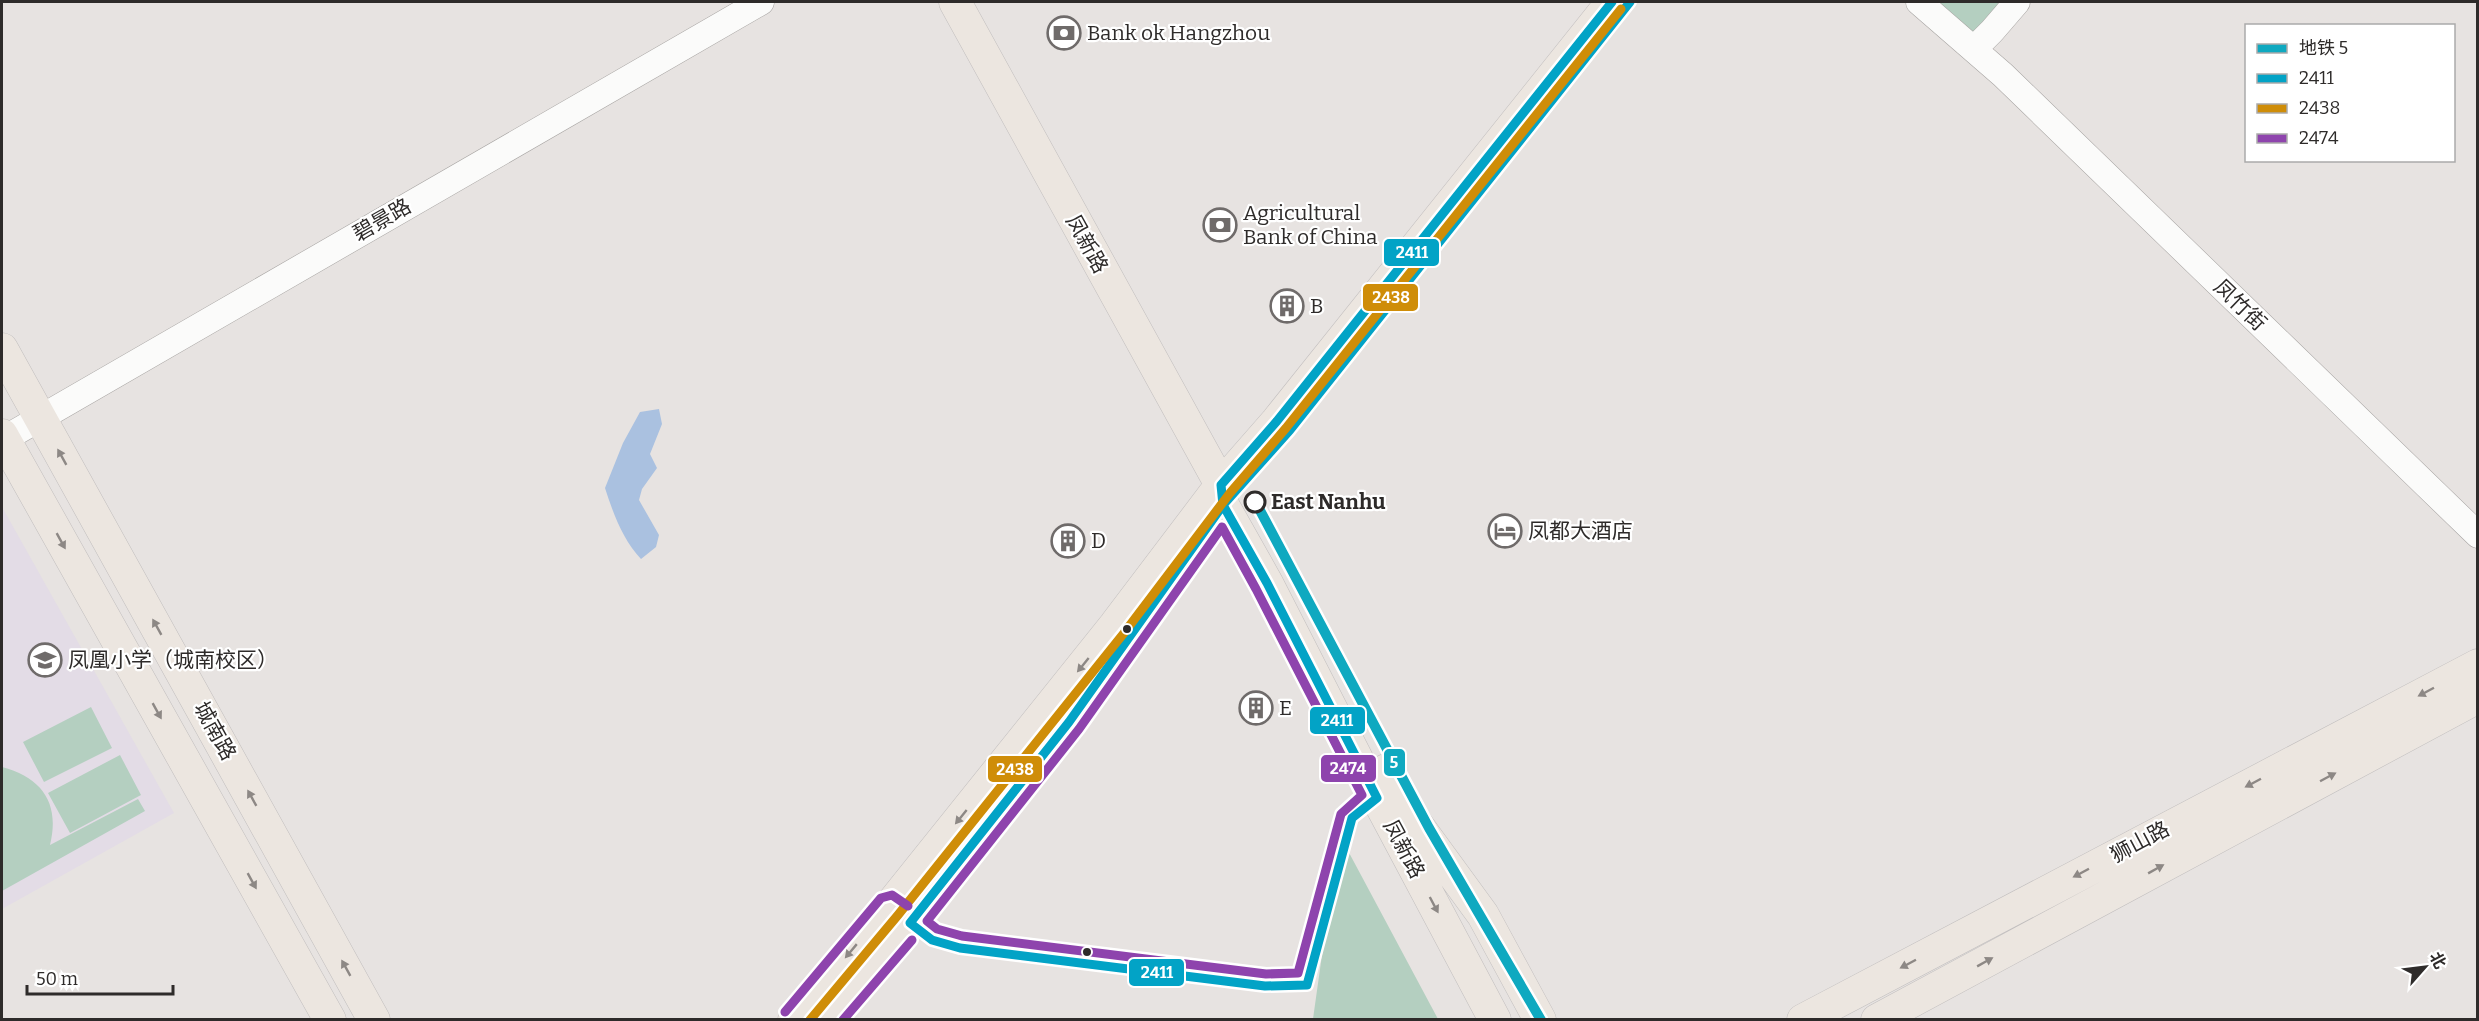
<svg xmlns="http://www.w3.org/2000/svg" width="2479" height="1021" font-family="Bitter,'Noto Sans SC',serif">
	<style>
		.education { fill: #e3dce6 }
		.green { fill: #b4cfc0 }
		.water { fill: #aac1e0 }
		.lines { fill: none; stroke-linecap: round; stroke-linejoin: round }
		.minor-casing { stroke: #a7a4a2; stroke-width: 27 }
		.major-casing { stroke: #c1bebe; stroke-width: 33 }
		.minor { stroke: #fbfbfa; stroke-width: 26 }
		.major { stroke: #ece6e0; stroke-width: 32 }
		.bus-1-casing { stroke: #fff; stroke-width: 14 }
		.bus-2-casing { stroke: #fff; stroke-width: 14 }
		.bus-3-casing { stroke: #fff; stroke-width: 14 }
		.bus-1 { stroke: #02a3c6; stroke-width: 9 }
		.bus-2 { stroke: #cf8d08; stroke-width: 9 }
		.bus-3 { stroke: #8e44ad; stroke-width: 9 }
		.metro-1-casing { stroke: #fff; stroke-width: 15 }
		.metro-1 { stroke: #0fa9c0; stroke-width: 10 }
		.oneway { fill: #8d8885 }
		.stop-dot { fill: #fff; stroke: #2e2b2a; stroke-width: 3 }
		.bus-dot { fill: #2e2b2a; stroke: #fff; stroke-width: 2 }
		.labels { text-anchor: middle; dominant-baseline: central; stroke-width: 4.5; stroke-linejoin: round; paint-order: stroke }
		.poi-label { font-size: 21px; fill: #2e2b2a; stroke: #fff; text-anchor: start }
		.street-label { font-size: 21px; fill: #2e2b2a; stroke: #fff }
		.stop-label { font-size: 21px; font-weight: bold; fill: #2e2b2a; stroke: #fff; text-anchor: start }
		.line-badge { stroke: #fff; stroke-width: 2 }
		.badge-label { font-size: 16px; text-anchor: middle; font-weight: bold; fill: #fff }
	</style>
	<rect width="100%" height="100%" fill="#e7e3e1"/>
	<path class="education" d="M2 507 174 813 2 909Z"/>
	<path class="green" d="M1931 2H2008L1980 43Z
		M91 707 112 748 44 782 23 742Z
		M120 755 141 795 70 833 48 793Z
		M2 767C43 778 60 804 50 845L138 799 145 811 2 891Z
		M1339 834 1438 1019H1313Z"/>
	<path class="water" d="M659 409 662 424 650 454 657 468 642 489 639 500 659 535 656 547 641 559C623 540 613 513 605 488L623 443 640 412Z"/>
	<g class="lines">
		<g class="minor-casing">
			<path id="minor" d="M1919 2 2003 75 2478 535
				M1974 49 1992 31 2017 2
				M2 439H4L761 2"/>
		</g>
		<g class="major-casing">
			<path id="major" d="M955 2 1221 485 1223 505 1267 583 1377 798 1495 1020
				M2 349 374 1020
				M2 435 330 1020
				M1386 770 1413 819 1483 915 1540 1020
				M794 1020 889 907 1115 625 1221 485 1277 421 1612 2
				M827 1020C929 901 1027 780 1118 653
				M1803 1020 2478 665
				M1877 1020 2478 697"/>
		</g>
		<use href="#minor" class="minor"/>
		<use href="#major" class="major"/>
		<g class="bus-1-casing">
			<path id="bus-1" d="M1223 505 1267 583 1377 798 1352 818 1307 985 1265 986 960 948 932 940 910 923 1069 722Z
				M1223 505 1221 485 1277 421 1612 2
				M1223 505 1290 430 1630 2"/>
		</g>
		<g class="bus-2-casing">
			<path id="bus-2" d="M810 1020 898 915 1124 633 1230 493 1286 428 1621 9"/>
		</g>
		<g class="bus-3-casing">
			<path id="bus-3" d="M1222 527 1256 589 1362 795 1341 814 1298 973 1266 974 962 936 937 929 927 921 1079 729Z
				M785 1012 881 898 892 895 908 906
				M843 1020 912 940"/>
		</g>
		<use href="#bus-1" class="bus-1"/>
		<use href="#bus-2" class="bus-2"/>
		<use href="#bus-3" class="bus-3"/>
		<g class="metro-1-casing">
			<path id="metro-1" d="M1255 501 1429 828 1541 1020"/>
		</g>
		<use href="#metro-1" class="metro-1"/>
	</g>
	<defs><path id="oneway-solid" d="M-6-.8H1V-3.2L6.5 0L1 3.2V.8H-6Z" transform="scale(1.5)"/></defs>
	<g class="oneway">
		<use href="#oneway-solid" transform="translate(62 457) rotate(-119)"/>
		<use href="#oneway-solid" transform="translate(61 541) rotate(61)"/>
		<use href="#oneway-solid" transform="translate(157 627) rotate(-119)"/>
		<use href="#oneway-solid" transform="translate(1083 665) rotate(129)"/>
		<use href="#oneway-solid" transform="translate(2426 692) rotate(152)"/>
		<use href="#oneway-solid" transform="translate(157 711) rotate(61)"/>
		<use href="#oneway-solid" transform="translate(2328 777) rotate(-28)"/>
		<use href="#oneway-solid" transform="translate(2253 783) rotate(152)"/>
		<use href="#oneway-solid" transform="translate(252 798) rotate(-119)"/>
		<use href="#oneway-solid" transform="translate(961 817) rotate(129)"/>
		<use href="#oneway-solid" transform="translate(2156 869) rotate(-29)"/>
		<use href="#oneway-solid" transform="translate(2081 873) rotate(152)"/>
		<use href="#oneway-solid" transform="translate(252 881) rotate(61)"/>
		<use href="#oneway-solid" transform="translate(1434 905) rotate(62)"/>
		<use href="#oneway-solid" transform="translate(851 951) rotate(130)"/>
		<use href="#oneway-solid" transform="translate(1985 962) rotate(-29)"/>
		<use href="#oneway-solid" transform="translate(1908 964) rotate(152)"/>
		<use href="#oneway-solid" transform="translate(346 968) rotate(-119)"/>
	</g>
	<defs>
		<g id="bank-ring" transform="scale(1.725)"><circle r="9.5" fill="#fff" stroke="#6f6b6a" stroke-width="1.5"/><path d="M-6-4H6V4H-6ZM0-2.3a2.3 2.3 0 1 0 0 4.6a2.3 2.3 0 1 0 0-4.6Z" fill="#6f6b6a"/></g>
		<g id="building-ring" transform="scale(1.725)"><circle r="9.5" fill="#fff" stroke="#6f6b6a" stroke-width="1.5"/><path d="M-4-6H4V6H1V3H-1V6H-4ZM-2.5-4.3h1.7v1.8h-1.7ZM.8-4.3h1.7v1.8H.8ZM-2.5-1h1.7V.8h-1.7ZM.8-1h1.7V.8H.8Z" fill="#6f6b6a"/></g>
		<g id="hotel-ring" transform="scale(1.725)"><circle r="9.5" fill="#fff" stroke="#6f6b6a" stroke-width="1.5"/><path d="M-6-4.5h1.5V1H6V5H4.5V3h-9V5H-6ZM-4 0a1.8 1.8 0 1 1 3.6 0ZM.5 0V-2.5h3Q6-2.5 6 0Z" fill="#6f6b6a"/></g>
		<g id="school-ring" transform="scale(1.725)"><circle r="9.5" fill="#fff" stroke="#6f6b6a" stroke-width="1.5"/><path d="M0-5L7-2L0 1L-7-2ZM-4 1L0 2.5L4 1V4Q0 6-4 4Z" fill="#6f6b6a"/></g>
	</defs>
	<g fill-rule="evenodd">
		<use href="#bank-ring" x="1064" y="33"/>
		<use href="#bank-ring" x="1220" y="225"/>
		<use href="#building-ring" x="1287" y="306"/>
		<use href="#hotel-ring" x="1505" y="531"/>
		<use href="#building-ring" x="1068" y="541"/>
		<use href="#school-ring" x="45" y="660"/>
		<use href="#building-ring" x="1256" y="708"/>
	</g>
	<circle class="stop-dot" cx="1255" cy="502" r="10"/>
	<g class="bus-dot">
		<circle cx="1127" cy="629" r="5"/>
		<circle cx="1087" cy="952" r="5"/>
	</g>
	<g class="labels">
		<g class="poi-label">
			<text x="1087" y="33">Bank ok Hangzhou</text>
			<text x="1243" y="213">Agricultural<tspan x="1243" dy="24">Bank of China</tspan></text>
			<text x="1310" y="306">B</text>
			<text x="1528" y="531">凤都大酒店</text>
			<text x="1091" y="541">D</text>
			<text x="68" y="660">凤凰小学（城南校区）</text>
			<text x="1279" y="708">E</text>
		</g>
		<g class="street-label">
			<text transform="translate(382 220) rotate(-30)">碧景路</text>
			<text transform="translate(1087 244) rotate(61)">凤新路</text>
			<text transform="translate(2240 305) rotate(44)">凤竹街</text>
			<text transform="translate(215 731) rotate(61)">城南路</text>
			<text transform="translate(2140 842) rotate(-28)">狮山路</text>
			<text transform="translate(1404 849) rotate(62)">凤新路</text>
		</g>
		<g class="stop-label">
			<text x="1271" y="502">East Nanhu</text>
		</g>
	</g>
	<g class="line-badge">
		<rect x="1383" y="238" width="57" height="29" rx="6" fill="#02a3c6"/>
		<rect x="1362" y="283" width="57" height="29" rx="6" fill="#cf8d08"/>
		<rect x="1309" y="706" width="57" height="29" rx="6" fill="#02a3c6"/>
		<rect x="1383" y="748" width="23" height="29" rx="6" fill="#0fa9c0"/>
		<rect x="1320" y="754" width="57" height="29" rx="6" fill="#8e44ad"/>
		<rect x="987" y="755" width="56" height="28" rx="6" fill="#cf8d08"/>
		<rect x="1128" y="958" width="57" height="29" rx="6" fill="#02a3c6"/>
	</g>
	<g class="badge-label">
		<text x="1412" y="258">2411</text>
		<text x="1391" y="303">2438</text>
		<text x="1337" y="726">2411</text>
		<text x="1394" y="768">5</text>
		<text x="1348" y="774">2474</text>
		<text x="1015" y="775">2438</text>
		<text x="1157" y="978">2411</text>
	</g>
	<rect width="2479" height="1021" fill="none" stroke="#2e2b2a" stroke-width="6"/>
	<rect x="2245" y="24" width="210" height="138" fill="#ffffff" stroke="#abaaaa" stroke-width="1.5"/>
	<rect x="2257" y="44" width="30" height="9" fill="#0fa9c0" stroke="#abaaaa" stroke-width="1.5"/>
	<text x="2299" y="54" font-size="18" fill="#2e2b2a">地铁 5</text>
	<rect x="2257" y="74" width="30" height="9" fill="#02a3c6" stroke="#abaaaa" stroke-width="1.5"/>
	<text x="2299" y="84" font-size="18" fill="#2e2b2a">2411</text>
	<rect x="2257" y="104" width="30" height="9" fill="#cf8d08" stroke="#abaaaa" stroke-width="1.5"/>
	<text x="2299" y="114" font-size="18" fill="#2e2b2a">2438</text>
	<rect x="2257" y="134" width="30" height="9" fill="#8e44ad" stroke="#abaaaa" stroke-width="1.5"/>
	<text x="2299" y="144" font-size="18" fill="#2e2b2a">2474</text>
	<g transform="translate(2425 967) rotate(62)" stroke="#ffffff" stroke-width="4.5" paint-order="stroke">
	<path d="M0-4.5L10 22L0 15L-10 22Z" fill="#2e2b2a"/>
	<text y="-9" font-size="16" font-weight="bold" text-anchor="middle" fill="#2e2b2a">北</text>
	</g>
	<path d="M27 985v9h146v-9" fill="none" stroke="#2e2b2a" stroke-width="3"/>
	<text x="36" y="985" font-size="18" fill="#2e2b2a" stroke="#ffffff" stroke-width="4.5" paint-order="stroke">50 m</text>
</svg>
